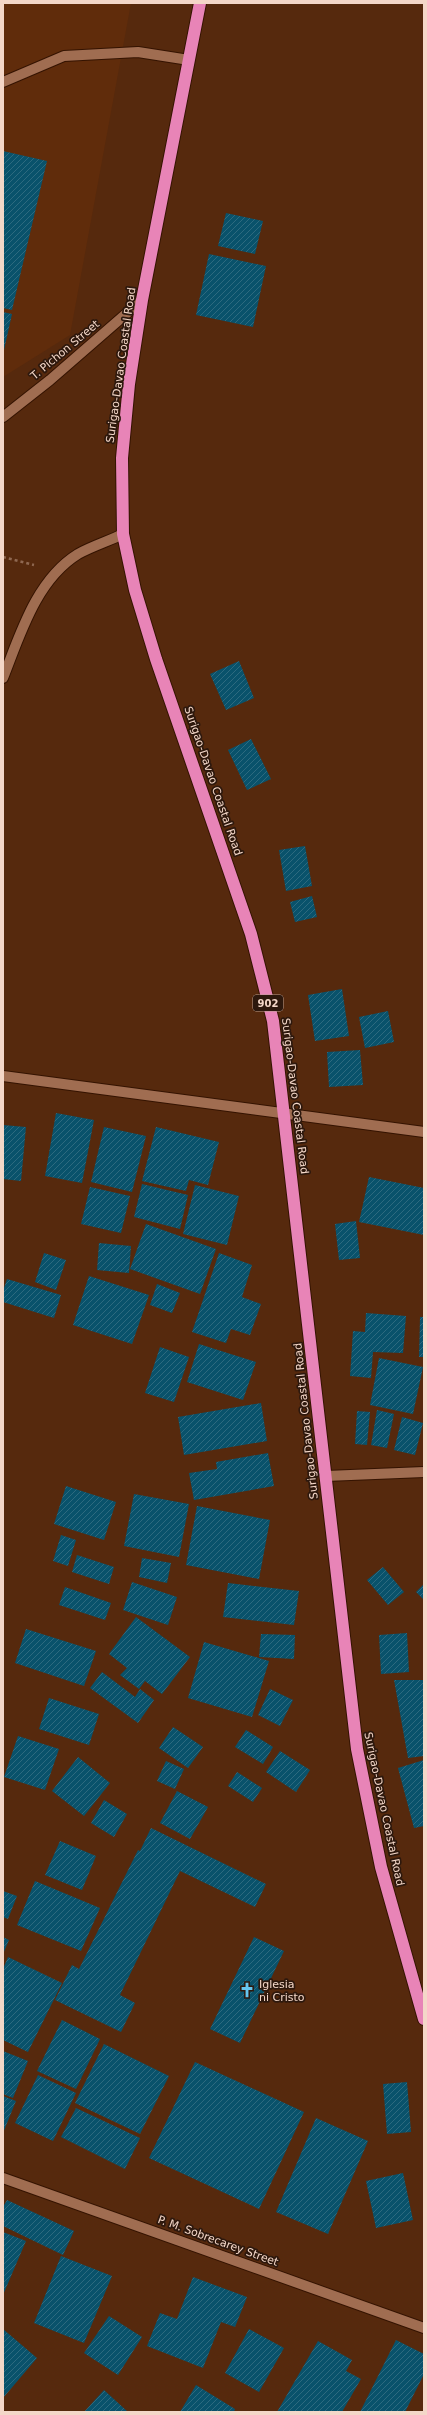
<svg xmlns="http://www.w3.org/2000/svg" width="427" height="2415" font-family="'DejaVu Sans',sans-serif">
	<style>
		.built { fill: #602c0b }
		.building { fill: url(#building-hatch) }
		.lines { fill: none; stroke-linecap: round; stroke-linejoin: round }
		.lane-casing { stroke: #341301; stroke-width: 12 }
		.street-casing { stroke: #341301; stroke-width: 12 }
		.highway-casing { stroke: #341301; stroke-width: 14 }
		.path { stroke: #8f6851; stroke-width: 2.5; stroke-dasharray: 3 3; stroke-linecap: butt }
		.lane { stroke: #a06d51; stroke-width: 10 }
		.street { stroke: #a06d51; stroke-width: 10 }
		.highway { stroke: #e884b7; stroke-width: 12 }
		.labels { text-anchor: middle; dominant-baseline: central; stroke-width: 3.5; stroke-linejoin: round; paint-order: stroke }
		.shield { fill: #2d180d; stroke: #b89e90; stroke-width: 1 }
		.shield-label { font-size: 10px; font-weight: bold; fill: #f4d7c8 }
		.street-label { font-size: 11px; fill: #f4d7c8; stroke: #2d180d }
		.poi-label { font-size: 11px; fill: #f4d7c8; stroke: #2d180d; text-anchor: start }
	</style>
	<defs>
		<pattern id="building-hatch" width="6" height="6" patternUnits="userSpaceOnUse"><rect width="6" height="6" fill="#09526b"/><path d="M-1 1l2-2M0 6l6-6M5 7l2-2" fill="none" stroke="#2d6a7f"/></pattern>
	</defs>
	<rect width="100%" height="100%" fill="#56290d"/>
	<path class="built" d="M3 3H131L70 335 3 377Z"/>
	<path class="building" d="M3 151 47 161 12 310 3 308Z
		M226 213 263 221 255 254 218 246Z
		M209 254 266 266 253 327 196 315Z
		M3 312 12 314 4 350H3Z
		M239 661 254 698 226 710 210 674Z
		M251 739 271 779 247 790 228 750Z
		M305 846 312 886 286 891 279 850Z
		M312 896 317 917 295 922 290 902Z
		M342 989 349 1036 315 1041 308 995Z
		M388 1011 394 1042 365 1048 359 1017Z
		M360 1050 363 1085 329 1087 327 1052Z
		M56 1113 94 1120 82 1183 45 1176Z
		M3 1125 26 1127 21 1181 3 1179Z
		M104 1127 146 1136 132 1192 91 1182Z
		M156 1127 219 1142 208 1185 189 1180 186 1191 142 1181Z
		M369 1177 424 1188V1235L359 1222Z
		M142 1184 188 1195 180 1229 134 1217Z
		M195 1185 239 1196 227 1245 183 1234Z
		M90 1187 130 1196 121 1233 81 1224Z
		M356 1221 360 1258 339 1260 335 1224Z
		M146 1224 216 1249 200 1294 130 1269Z
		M99 1243 131 1246 129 1273 97 1270Z
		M44 1253 66 1260 56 1290 35 1282Z
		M219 1253 252 1265 242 1297 261 1304 250 1335 231 1329 226 1343 192 1332Z
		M89 1276 149 1295 132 1344 73 1325Z
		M7 1279 61 1295 54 1318 3 1302V1291Z
		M157 1284 180 1293 172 1313 150 1305Z
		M366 1313 406 1316 403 1353 373 1352 371 1378 350 1376 353 1331 365 1332Z
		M420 1317H424V1357H419Z
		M199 1344 256 1362 243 1400 187 1382Z
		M160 1347 189 1357 174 1402 145 1393Z
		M379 1358 423 1367 413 1414 370 1405Z
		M261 1403 267 1441 184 1455 178 1417Z
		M377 1410 394 1414 387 1448 371 1445Z
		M357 1411 370 1412 367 1445 355 1444Z
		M402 1417 423 1423 415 1455 394 1450Z
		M268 1453 274 1486 194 1500 189 1473 217 1469 216 1462Z
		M66 1486 116 1502 104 1540 54 1524Z
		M134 1494 189 1504 179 1557 124 1546Z
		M197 1506 270 1520 259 1579 186 1565Z
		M61 1535 76 1540 68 1566 53 1561Z
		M77 1555 114 1567 109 1584 72 1572Z
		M142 1558 171 1563 167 1583 139 1577Z
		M383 1567 404 1592 388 1605 367 1580Z
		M132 1582 177 1597 168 1625 123 1610Z
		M228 1583 299 1591 294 1625 223 1617Z
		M424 1584V1600L416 1592Z
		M65 1587 111 1603 105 1620 59 1605Z
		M136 1617 190 1657 162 1694 145 1681 139 1689 120 1675 127 1668 109 1654Z
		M26 1629 96 1651 84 1686 15 1663Z
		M407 1633 409 1672 381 1674 379 1635Z
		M261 1634 295 1635 294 1659 259 1657Z
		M204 1642 269 1661 252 1717 188 1698Z
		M102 1672 135 1697 140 1689 154 1700 138 1723 90 1688Z
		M394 1680H424V1756L408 1758Z
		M270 1689 293 1700 280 1726 258 1715Z
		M49 1698 99 1714 89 1745 39 1729Z
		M173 1727 203 1747 188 1768 159 1748Z
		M246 1730 273 1747 263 1764 235 1747Z
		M18 1736 59 1749 45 1790 4 1777Z
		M280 1751 310 1770 296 1792 266 1772Z
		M78 1757 110 1783 84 1816 52 1791Z
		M424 1760V1826L414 1828 398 1768Z
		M166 1761 184 1769 175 1789 157 1781Z
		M237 1772 262 1788 253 1802 228 1786Z
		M177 1791 208 1807 190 1839 160 1823Z
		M104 1800 127 1814 114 1837 91 1823Z
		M151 1828 266 1884 255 1907 180 1871 120 1995 135 2003 121 2032 55 2000 72 1965 79 1969 138 1850 140 1851Z
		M60 1841 96 1856 82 1890 45 1875Z
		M35 1881 100 1908 81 1951 17 1925Z
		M3 1891 17 1896 8 1919 3 1917Z
		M3 1937 9 1940 3 1954Z
		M254 1937 284 1951 240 2043 210 2029Z
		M8 1957 62 1983 28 2052 3 2040V1969Z
		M62 2020 100 2039 76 2089 37 2071Z
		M104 2044 169 2076 140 2134 75 2103Z
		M3 2051 28 2061 13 2098 3 2094Z
		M195 2062 304 2112 259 2209 149 2158Z
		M38 2075 76 2093 53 2141 15 2123Z
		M407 2082 411 2132 387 2134 383 2084Z
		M3 2096 16 2101 3 2133Z
		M76 2108 140 2138 125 2169 61 2137Z
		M316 2118 368 2141 328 2234 276 2212Z
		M403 2173 413 2220 376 2228 366 2181Z
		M7 2200 74 2231 63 2255 3 2226V2207Z
		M3 2232 26 2241 3 2295Z
		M61 2256 112 2276 84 2343 34 2323Z
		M193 2277 247 2297 235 2327 221 2322 203 2368 147 2346 160 2313 177 2319Z
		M109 2316 142 2337 118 2375 84 2353Z
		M3 2329 37 2358 3 2398Z
		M249 2329 284 2348 259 2392 225 2373Z
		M396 2340 424 2354V2374L405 2412H360Z
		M318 2341 352 2360 346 2371 361 2379 342 2412H277Z
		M196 2385 235 2409 234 2412H180Z
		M104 2390 128 2412H84Z"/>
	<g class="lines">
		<g class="lane-casing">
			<path id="lane" d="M3 82 64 56 138 52 189 60
				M326 1476 424 1472"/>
		</g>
		<g class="street-casing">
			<path id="street" d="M3 417 50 380 142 300
				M3 678C20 635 36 580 78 554 92 546 109 541 123 534
				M3 1076 424 1132
				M3 2178 424 2328"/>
		</g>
		<g class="highway-casing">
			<path id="highway" d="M200 3 142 300 129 384 122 458 123 534 135 590 156 659 251 934 273 1021 357 1749 381 1867 424 2019"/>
		</g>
		<path class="path" d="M3 557 34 565"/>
		<use href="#lane" class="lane"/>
		<use href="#street" class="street"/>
		<use href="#highway" class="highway"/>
	</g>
	<defs>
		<g id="church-bare" transform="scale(1.2)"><path d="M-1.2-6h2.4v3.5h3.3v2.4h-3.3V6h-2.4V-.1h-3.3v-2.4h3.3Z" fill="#65c5ee" stroke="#2d180d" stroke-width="2.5" paint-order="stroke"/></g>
	</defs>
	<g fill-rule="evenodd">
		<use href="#church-bare" x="247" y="1990"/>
	</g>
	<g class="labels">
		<rect class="shield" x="253" y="995" width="30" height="16" rx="3"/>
		<g class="shield-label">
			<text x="268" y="1003">902</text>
		</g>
		<g class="street-label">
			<text transform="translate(65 350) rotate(-40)">T. Pichon Street</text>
			<text transform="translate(121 365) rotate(-82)">Surigao-Davao Coastal Road</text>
			<text transform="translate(213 781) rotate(71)">Surigao-Davao Coastal Road</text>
			<text transform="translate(295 1096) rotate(83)">Surigao-Davao Coastal Road</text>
			<text transform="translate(306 1421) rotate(-96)">Surigao-Davao Coastal Road</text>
			<text transform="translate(384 1809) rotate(78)">Surigao-Davao Coastal Road</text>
			<text transform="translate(218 2241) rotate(20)">P. M. Sobrecarey Street</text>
		</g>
		<g class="poi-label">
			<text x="259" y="1984">Iglesia<tspan x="259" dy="13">ni Cristo</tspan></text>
		</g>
	</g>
	<rect width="427" height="2415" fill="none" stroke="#f4d7c8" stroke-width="8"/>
</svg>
